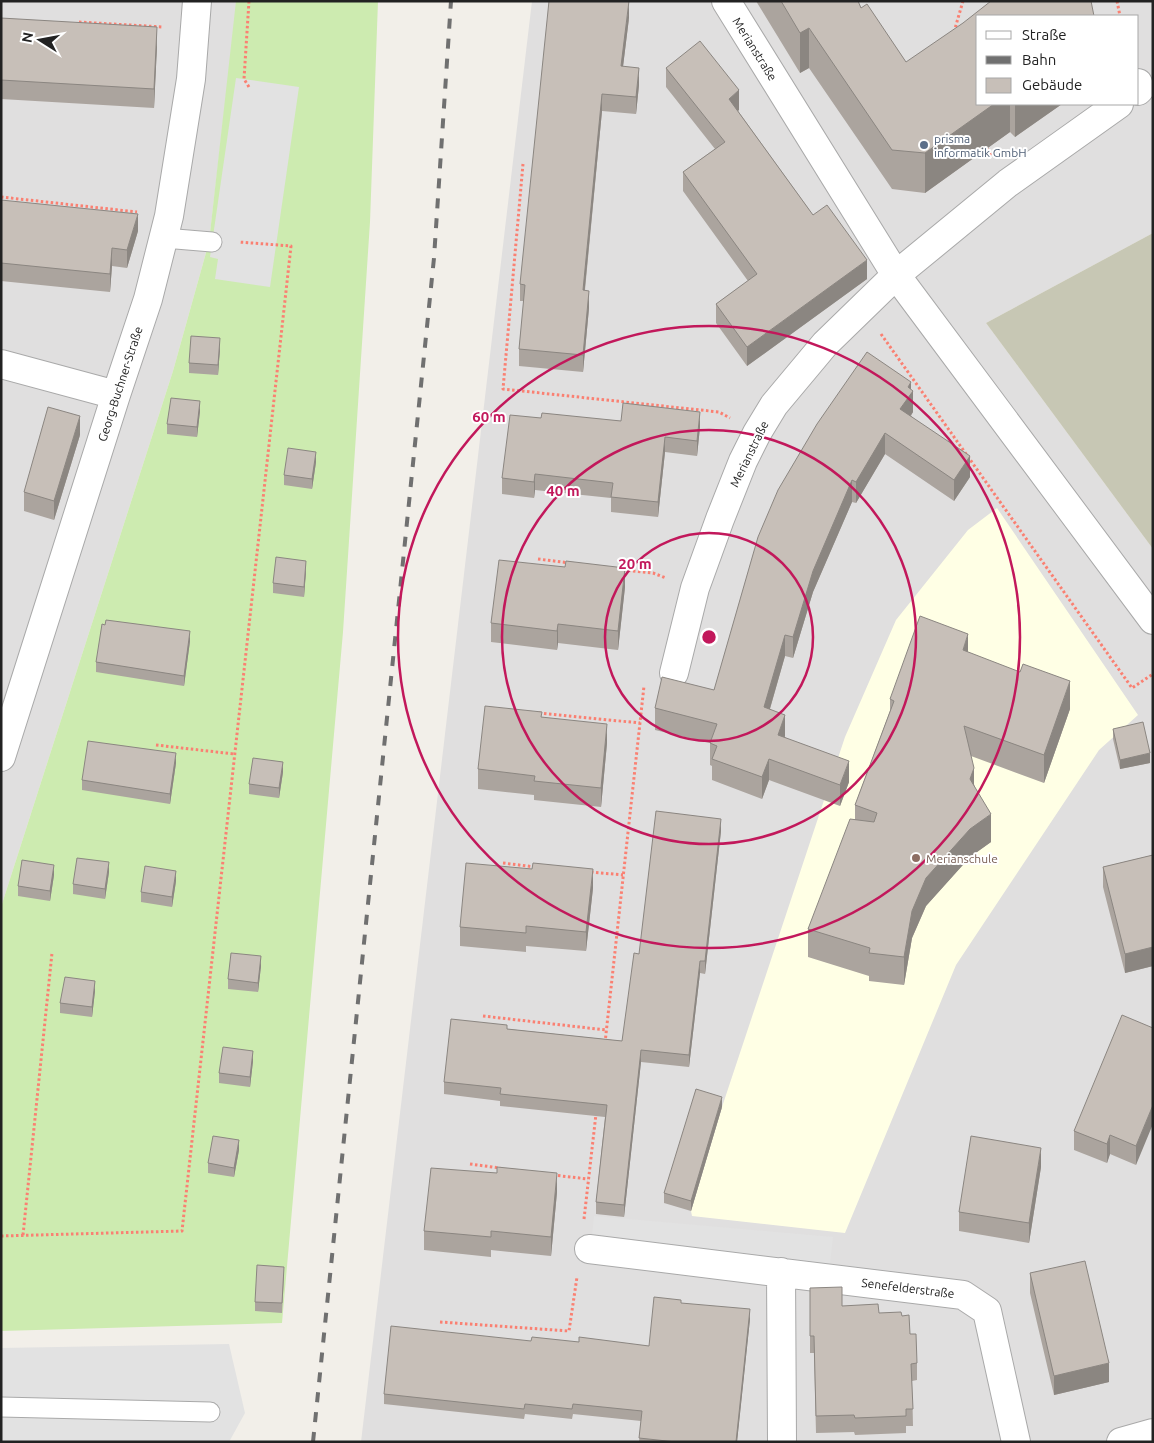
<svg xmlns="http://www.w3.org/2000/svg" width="1154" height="1443" font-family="Ubuntu,sans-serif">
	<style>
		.residential { fill: #e0dfdf; fill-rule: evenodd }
		.education { fill: #ffffe5 }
		.construction { fill: #c7c7b4 }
		.grass { fill: #cdebb0 }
		.parking { fill: #e2e2e2 }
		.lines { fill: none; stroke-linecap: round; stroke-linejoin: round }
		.service-casing { stroke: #a9a9a9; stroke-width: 21 }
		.minor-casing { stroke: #a9a9a9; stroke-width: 30 }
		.path { stroke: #fa8072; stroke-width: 3; stroke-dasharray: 2.5 2.5; stroke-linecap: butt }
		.service { stroke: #fff; stroke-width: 19 }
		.minor { stroke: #fff; stroke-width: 28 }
		.rail { stroke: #707070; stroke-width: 4; stroke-dasharray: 10 10; stroke-linecap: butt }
		.wall { fill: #aba49e }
		.shaded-wall { fill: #8b8681 }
		.building { fill: #c7bfb8; stroke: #8b8681 }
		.ring { fill: none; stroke: #c2185b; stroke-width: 2.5 }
		.service-dot { fill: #5c6f8a; stroke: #fff; stroke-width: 2 }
		.education-dot { fill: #8d6e63; stroke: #fff; stroke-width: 2 }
		.labels { text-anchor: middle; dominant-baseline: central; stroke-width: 4; stroke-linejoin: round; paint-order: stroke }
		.street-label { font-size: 12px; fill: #222; stroke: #fff }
		.service-label { font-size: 12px; fill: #4e5e75; stroke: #fff; text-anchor: start }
		.education-label { font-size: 12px; fill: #785e54; stroke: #fff; text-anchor: start }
		.centre { fill: #c2185b; stroke: #fff; stroke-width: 2.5 }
		.ring-label { font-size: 15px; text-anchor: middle; font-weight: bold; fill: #c2185b; stroke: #fff; stroke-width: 4; stroke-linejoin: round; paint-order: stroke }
	</style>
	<rect width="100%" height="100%" fill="#f2efe9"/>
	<path class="residential" d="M1 1H236V10L209 242 173 371 1 907Z
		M532 1H1153V233L986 323 1153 549V1442H361ZM978 16H1138V104H978Z"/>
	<path class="education" d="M997 508 1138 715 1099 750 956 965 845 1233 692 1216 691 1211 722 1107 845 737 896 620 968 530Z"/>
	<path class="construction" d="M1153 233V549L986 323Z"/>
	<path class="grass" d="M236 1H378L370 222 343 632 282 1323 1 1331V907L173 371 209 242Z"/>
	<path class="parking" d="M236 78 299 87 270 287 215 279 218 259 210 257Z
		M594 1216 833 1237 830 1264 781 1272 592 1236Z
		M229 1344 245 1413 229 1442H1V1348Z"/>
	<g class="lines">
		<g class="service-casing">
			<path id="service" d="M164 238 212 242
				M1 1407 210 1412"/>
		</g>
		<g class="minor-casing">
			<path id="minor" d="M726 1 896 275 1153 620
				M1138 83 1140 89 1138 91
				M1 364 116 395
				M674 673 695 588 720 519 743 461 757 433 774 405 825 344 896 275 1008 183 1119 104
				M1 757 116 395 148 299 169 216 191 79 197 1
				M589 1249 963 1295 987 1311 1016 1442
				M781 1272 782 1442
				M1121 1442 1153 1433"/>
		</g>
		<path class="path" d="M249 1 244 79 249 87
			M1117 1 1120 16
			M79 22 163 27
			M954 32 963 1
			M987 149 992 157
			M523 164 503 389 719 412 730 418
			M1 197 137 212
			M881 334 1132 688 1153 674
			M538 559 570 563
			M623 570 653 573 666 578
			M539 713 640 723
			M156 745 234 754
			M503 863 535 867
			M591 872 623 875
			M483 1016 606 1030
			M605 1043 644 686
			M470 1164 500 1168
			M553 1175 588 1179
			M584 1219 596 1114
			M23 1235 52 953
			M1 1236 182 1231 291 246 239 242
			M440 1322 569 1331 577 1277"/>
		<use href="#service" class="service"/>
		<use href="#minor" class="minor"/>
		<path class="rail" d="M313 1442 434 258 451 1"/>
	</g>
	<path class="wall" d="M756 1H858L861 8 906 62 978 104H1062L1015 137 1010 132 925 193 892 189 809 68 800 73Z
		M1 18 157 46 154 108 1 99Z
		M629 18 623 66 639 85 636 114 602 111 585 290 589 308 583 372 519 366V349L524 301H520V284Z
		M666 68 739 110 738 111 813 215 867 279 747 366 716 323V304L748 281 683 191V172L715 149 666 87Z
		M1 200 138 231 127 268 112 266 110 292 1 281Z
		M220 348 218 375 189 373V363Z
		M911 389 913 412 911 416 970 477 954 501 885 454 856 503 852 502 813 592 793 658 785 656 770 709 785 737 849 782 840 806 769 780 762 799 712 780V766L710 765V743L655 730V708L714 690Z
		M200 411 197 437 167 434V424Z
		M541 418 621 421 700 427 697 456 665 452 658 517 611 512V498L535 490 534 498 502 494V478Z
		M80 435 54 520 24 511V492Z
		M316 462 312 489 284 485V475Z
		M306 571 304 597 273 593V583Z
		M625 587 618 650 558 643 557 650 491 642V623Z
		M190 641 184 686 96 672V662Z
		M968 652 1070 709 1044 783 971 756 974 784 991 842 970 857 926 906 912 938 904 985 869 981V976L808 957V929L855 819V805L890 711V699Z
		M542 717 607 743 601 807 534 800V795L478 789V769Z
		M1113 729 1150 763 1120 769 1113 739Z
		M176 763 170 804 82 790V780Z
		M283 772 279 798 249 794V784Z
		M721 831 705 974 700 973 689 1067 641 1062 624 1217 596 1214V1202L605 1117 500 1106V1101L444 1094V1082L507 1029 622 1041 639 954Z
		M1153 855V966L1125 973 1103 887V867Z
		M109 872 105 899 73 894V884Z
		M54 875 50 901 18 896V886Z
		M176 881 172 907 141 902V892Z
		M593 888 586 951 526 946V952L460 946V927Z
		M261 966 258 992 228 989V979Z
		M95 991 92 1017 60 1013V1003Z
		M1153 1028 1136 1165 1110 1154 1107 1163 1074 1150V1131Z
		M253 1061 250 1087 219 1083V1073Z
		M722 1107 691 1211 664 1203V1193Z
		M239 1150 234 1177 208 1173V1163Z
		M1041 1167 1029 1243 959 1231V1212Z
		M557 1192 551 1256 491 1250V1257L424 1250V1231Z
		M1030 1273 1109 1382 1054 1395 1030 1293Z
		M284 1276 282 1313 255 1311V1302Z
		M810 1288 842 1306 879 1313 902 1316 910 1334 917 1363V1380L912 1381 913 1426H906V1433L855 1435 854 1432 816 1433 814 1353H810Z
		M750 1319 737 1442H639L641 1421 573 1414 572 1419 525 1414 524 1419 384 1404V1394L531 1341 579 1342 649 1346Z"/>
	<path class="shaded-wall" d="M629 1V18L621 83V66Z
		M157 27V46L154 108V89Z
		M809 28V68L800 73V33Z
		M639 68V85L636 114V97Z
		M739 90V110L729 118V99Z
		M602 94V111L583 307V290Z
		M994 104H1010V132L925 193V153Z
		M1015 104H1062L1015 137Z
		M138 214V231L127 268V250Z
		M112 248V266L110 292V274Z
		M867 260V279L747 366V347Z
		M589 291V308L583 372V355Z
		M220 338V348L218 375V365Z
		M2 368V392L1 401V377Z
		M911 382V393L913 391V412L900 430V409L908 387Z
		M200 401V411L197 437V427Z
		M700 412V427L697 456V441Z
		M80 416V435L54 520V501Z
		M885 433V454L856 503V482Z
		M665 437V452L658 517V502Z
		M316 452V462L312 489V479Z
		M970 456V477L954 501V480Z
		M535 474V490L534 498V482Z
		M852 480V502L813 592 793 658V637L813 571Z
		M306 561V571L304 597V587Z
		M625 568V587L618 650V631Z
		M558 624V643L557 650V631Z
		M190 631V641L184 686V676Z
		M968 634V661L963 650Z
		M785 635V656L764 729V707Z
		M1070 681V709L1044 783V755Z
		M785 715V736L778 756V735Z
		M607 724V743L601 807V788Z
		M176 753V763L170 804V794Z
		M1150 753V763L1120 769V760Z
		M769 759V780L762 799V777Z
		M849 761V782L840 806V785Z
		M283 762V772L279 798V788Z
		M974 768V796L970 779Z
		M991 814V842L970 857 926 906 912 938 904 985V957L912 911 926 878 970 829Z
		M721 819V831L705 974V961Z
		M109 862V872L105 899V889Z
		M54 865V875L50 901V891Z
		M593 869V888L586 951V932Z
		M176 871V881L172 907V897Z
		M1153 947V966L1125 973V954Z
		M261 956V966L258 992V983Z
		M700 961V973L689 1067V1055Z
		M95 981V991L92 1017V1007Z
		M641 1050V1062L624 1217V1205Z
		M253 1051V1061L250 1087V1077Z
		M722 1097V1107L691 1211V1201Z
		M1153 1105V1124L1136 1165V1146Z
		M1110 1135V1154L1107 1163V1144Z
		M239 1140V1150L234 1177V1168Z
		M1041 1148V1167L1029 1243V1223Z
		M557 1173V1192L551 1256V1237Z
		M750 1309V1319L737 1442H736Z
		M1109 1363V1382L1054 1395V1376Z"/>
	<path class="building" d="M549 1H629L621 66 639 68 636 97 602 94 583 290 589 291 583 355 519 349 525 285 520 284Z
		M781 1H858L861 8 867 4 906 62 963 23 991 1H1091L1094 16H978V104H994L925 153 892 150 809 28 800 33Z
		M1 18 157 27 154 89 1 80Z
		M700 41 739 90 729 99 813 215 827 205 867 260 747 347 716 304 757 274 683 172 725 142 666 68Z
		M1 200 138 214 127 250 112 248 110 274 1 263Z
		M191 336 220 338 218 365 189 363Z
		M867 352 911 382 908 387 913 391 900 409 970 456 954 480 885 433 856 482 852 480 813 571 793 637 785 635 764 707 785 715 778 735 849 761 840 785 769 759 762 777 712 759 717 746 710 743 717 724 655 708 662 677 714 690 758 537 778 490 817 424Z
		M171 398 200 401 197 427 167 424Z
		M623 403 700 412 697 441 665 437 658 502 611 497 613 483 535 474 534 482 502 478 510 415 541 418 542 413 621 421Z
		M48 407 80 416 54 501 24 492Z
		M288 448 316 452 312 479 284 475Z
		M276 557 306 561 304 587 273 583Z
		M499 560 565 567 566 561 625 568 618 631 558 624 557 631 491 623Z
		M920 616 968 634 963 650 1020 672 1023 664 1070 681 1044 755 964 726 974 768 970 779 991 814 970 829 926 878 912 911 904 957 869 953 870 948 808 929 850 819 874 822 877 813 855 805 894 701 890 699Z
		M106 620 190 631 184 676 96 662 102 624 105 625Z
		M485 706 542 712 541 717 607 724 601 788 534 781 535 776 478 769Z
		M1143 722 1150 753 1120 760 1113 729Z
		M88 741 176 753 170 794 82 780Z
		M253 758 283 762 279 788 249 784Z
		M656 811 721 819 705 961H700L689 1055 641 1050 624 1205 596 1202 607 1105 500 1094 501 1088 444 1082 451 1019 507 1025V1029L622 1041 634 953 639 954Z
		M1153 855V947L1125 954 1103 867Z
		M77 858 109 862 105 889 73 884Z
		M22 860 54 865 50 891 18 886Z
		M466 863 532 869 533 863 593 869 586 932 526 926V933L460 927Z
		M145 866 176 871 172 897 141 892Z
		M231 953 261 956 258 983 228 979Z
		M65 977 95 981 92 1007 60 1003Z
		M1122 1015 1153 1028V1105L1136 1146 1110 1135 1107 1144 1074 1131Z
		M223 1047 253 1051 250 1077 219 1073Z
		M696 1089 722 1097 691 1201 664 1193Z
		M213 1136 239 1140 234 1168 208 1163Z
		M971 1136 1041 1148 1029 1223 959 1212Z
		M497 1167 557 1173 551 1237 491 1231V1237L424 1231 431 1168 497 1173Z
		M1085 1261 1109 1363 1054 1376 1030 1273Z
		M257 1265 284 1267 282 1303 255 1302Z
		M842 1287V1306L878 1304 879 1313 901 1312 902 1316 909 1315 910 1334H916L917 1363 911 1364 913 1409H906V1416L855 1418 854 1415 816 1416 814 1336H810V1288Z
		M654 1297 681 1300V1303L750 1309 736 1442H676L639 1438 642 1411 573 1404 572 1409 525 1404 524 1409 384 1394 391 1326 531 1341 532 1337 579 1342V1337L649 1346Z"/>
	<g class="ring">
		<circle cx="709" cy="637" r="104"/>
		<circle cx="709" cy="637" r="207"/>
		<circle cx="709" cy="637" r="311"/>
	</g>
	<circle class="service-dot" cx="924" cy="145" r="5"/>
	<circle class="education-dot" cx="916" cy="858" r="5"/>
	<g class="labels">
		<g class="street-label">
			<text transform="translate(755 49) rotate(58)">Merianstraße</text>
			<text transform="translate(120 384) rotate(-72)">Georg-Buchner-Straße</text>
			<text transform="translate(749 454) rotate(-64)">Merianstraße</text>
			<text transform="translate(908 1288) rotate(7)">Senefelderstraße</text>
		</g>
		<g class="service-label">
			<text x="934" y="138">prisma<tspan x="934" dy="14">informatik GmbH</tspan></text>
		</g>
		<g class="education-label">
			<text x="926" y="858">Merianschule</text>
		</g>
	</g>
	<circle cx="709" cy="637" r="8" class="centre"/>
	<g class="ring-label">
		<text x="489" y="422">60 m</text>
		<text x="563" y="496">40 m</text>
		<text x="635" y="569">20 m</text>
	</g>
	<rect width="1154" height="1443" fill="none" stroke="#222222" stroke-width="5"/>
	<rect x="976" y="15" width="162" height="90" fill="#ffffff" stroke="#a7a7a7"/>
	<rect x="986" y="31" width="25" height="8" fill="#ffffff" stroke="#a7a7a7"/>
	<text x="1022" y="40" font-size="15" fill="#222222">Straße</text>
	<rect x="986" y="56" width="25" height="8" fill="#707070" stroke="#a7a7a7"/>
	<text x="1022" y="65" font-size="15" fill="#222222">Bahn</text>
	<rect x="986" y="78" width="25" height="15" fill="#c7bfb8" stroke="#a7a7a7"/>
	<text x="1022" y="90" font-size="15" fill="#222222">Gebäude</text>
	<g transform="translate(40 40) rotate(281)" stroke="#ffffff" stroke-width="4" paint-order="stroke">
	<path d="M0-4L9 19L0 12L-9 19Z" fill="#222222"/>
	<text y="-8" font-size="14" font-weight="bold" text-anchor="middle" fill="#222222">N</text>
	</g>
</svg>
